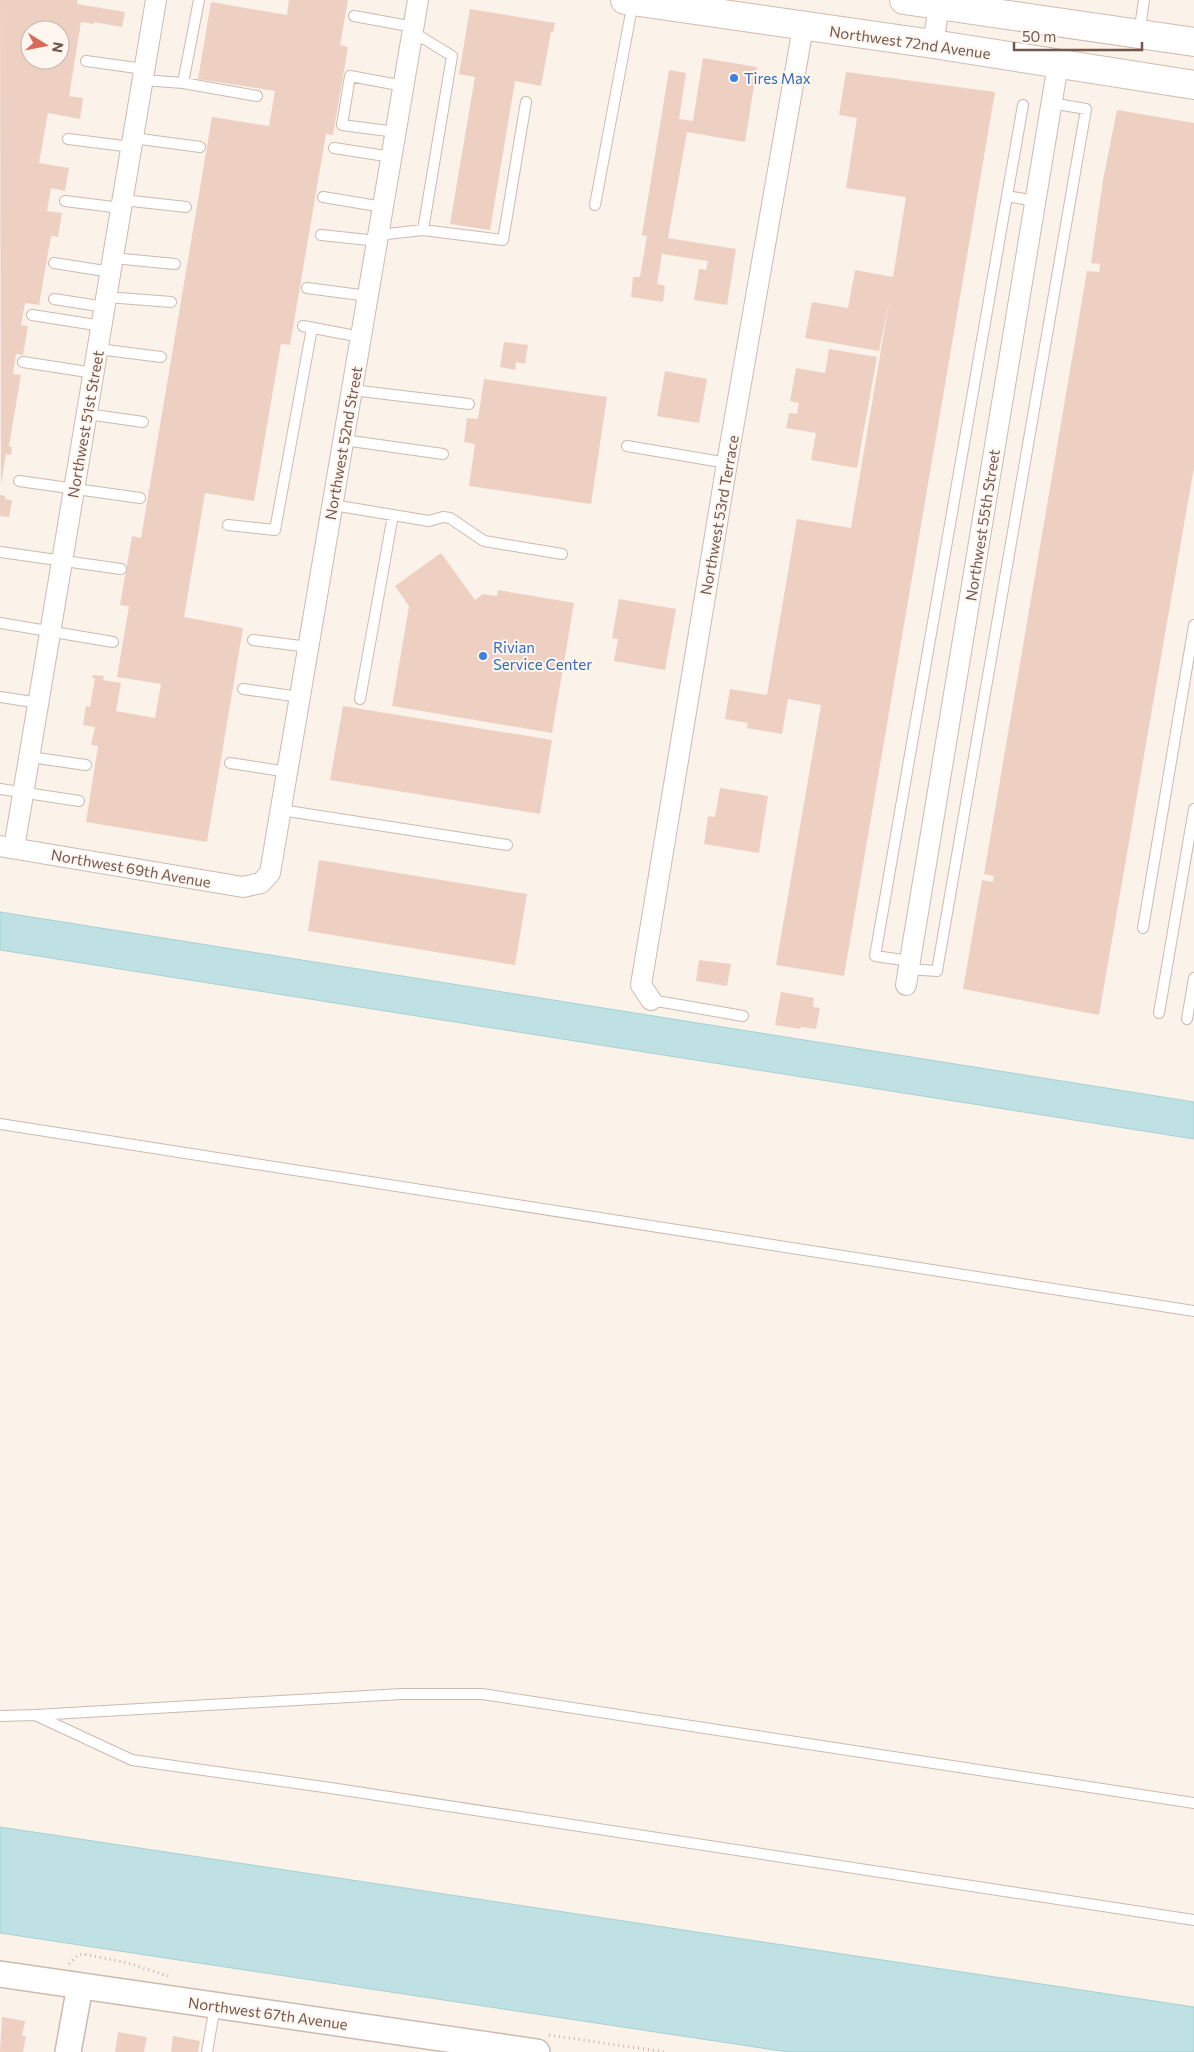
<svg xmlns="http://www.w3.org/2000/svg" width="1194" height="2052" font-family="Commissioner,sans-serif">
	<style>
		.water { fill: #bfe1e3; stroke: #a6d1d4 }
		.building { fill: #eed0c3; fill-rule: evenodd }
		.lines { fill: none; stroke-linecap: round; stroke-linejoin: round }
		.service-casing { stroke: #ccbab0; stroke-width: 12 }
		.minor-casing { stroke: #ccbab0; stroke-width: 22 }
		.tertiary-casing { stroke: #ccbab0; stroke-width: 28 }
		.secondary-casing { stroke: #d0bbb1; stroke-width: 30 }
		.path { stroke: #d3b3a6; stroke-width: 3; stroke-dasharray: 1 4; stroke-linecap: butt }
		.service { stroke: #fff; stroke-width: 10 }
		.minor { stroke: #fff; stroke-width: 20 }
		.tertiary { stroke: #fff; stroke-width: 25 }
		.secondary { stroke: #fff; stroke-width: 28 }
		.shop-dot { fill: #3f7fe0; stroke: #fef6ef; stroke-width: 2 }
		.labels { text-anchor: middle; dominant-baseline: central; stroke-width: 4; stroke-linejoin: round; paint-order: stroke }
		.street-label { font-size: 15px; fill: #73584f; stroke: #fef6ef }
		.shop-label { font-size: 15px; fill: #366cbe; stroke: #fef6ef; text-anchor: start }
	</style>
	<rect width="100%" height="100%" fill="#fbf2e9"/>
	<path class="water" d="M0 912 1194 1102V1139L0 950Z
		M0 1827 1194 2007V2052H788L0 1933Z"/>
	<path class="building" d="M0 0H78L77 4 125 12 122 27 94 22V24L81 22 69 96 83 98 80 119 48 113 39 163 69 168 65 191 51 188 47 211 62 213 58 237 51 236 39 305 25 303 21 325 28 326 23 355 16 354 13 374 21 375 9 446 12 447 11 455 6 454 1 485ZM30 30H60V60H30Z
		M289 0H348L340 45 348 47 333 135 326 134 290 345 281 344 254 501 205 493 184 617 243 628 207 842 86 822 98 746 91 745 95 727 83 725 86 706 90 707 95 678H92L93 675 104 676 103 680 121 683 116 711 155 718 161 684 117 677 129 606 120 605 132 536 141 538 212 117 269 126 275 91 198 79 211 2 287 15Z
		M470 9 555 23 553 32H551L541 86 515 81 490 230 450 224 475 77 459 74Z
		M703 58 757 67 745 142 687 132 668 238 736 249 727 305 694 300 699 269 706 270 708 261 662 254 657 284 665 286 663 302 631 297 633 277H640L647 236 642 235 669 70 686 73 679 119 693 121Z
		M846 72 995 92 844 976 776 965 821 705 788 699 782 734 747 728 748 723 725 719 730 689 767 695 797 519 851 528 889 302 879 351 805 338 812 302 848 308 855 270 893 277 906 197 846 188 857 118 839 115Z
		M1117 110 1194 123V467L1099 1015 963 989 982 880 993 882 994 876 984 874 1087 271 1099 272 1100 264 1091 263 1103 180Z
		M504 342 528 345 525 364 516 362 515 370 500 367Z
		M829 349 877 357 857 468 811 460 816 433 786 428 789 413 797 414 799 403 790 401 796 368 825 373Z
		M665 371 707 379 699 423 657 416Z
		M484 379 607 397 591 504 469 486 475 444 464 442 467 418 478 419Z
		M0 495 5 496V499L12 500 9 517 0 516Z
		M441 553 475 600 483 594 497 596 498 590 574 603 552 733 392 706 409 606 395 586Z
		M619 599 676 609 665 670 614 661 618 639 612 638Z
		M343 706 552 740 540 814 330 780Z
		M720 788 768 796 759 853 704 844 708 816 715 817Z
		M319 860 527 894 515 965 308 931Z
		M699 960 731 964 727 986 696 981Z
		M781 992 814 998 813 1007 820 1008 816 1029 801 1027 800 1029 775 1025Z
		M2 2017 25 2021 22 2036H26L23 2052H0Z
		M118 2032 147 2037 144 2052H115Z
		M173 2036 200 2041 198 2052H171Z"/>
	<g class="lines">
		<g class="service-casing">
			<path id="service" d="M354 16 414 27
				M413 32 452 56 423 230
				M1139 34 1144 0
				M86 61 144 69
				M143 80 183 83 199 0
				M183 83 257 96
				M1023 105 1007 196 1035 201
				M396 132 342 125 350 76 404 86
				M133 138 200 147
				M68 139 132 147
				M334 148 392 157
				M323 197 383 207
				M123 200 186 207
				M65 201 121 208
				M595 205 633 2
				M321 235 378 241
				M378 235 423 230 503 240 526 102
				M113 258 175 264
				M54 263 111 272
				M307 288 368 296
				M107 297 171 302
				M54 299 105 307
				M32 315 102 326
				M303 326 361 337
				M98 349 161 357
				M23 362 94 373
				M352 390 469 404
				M87 414 143 422
				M344 440 443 454
				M627 446 727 463
				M19 481 140 498
				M333 505 429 521 443 517 450 518 484 541 562 554
				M228 525 275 530 312 328
				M0 552 121 569
				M0 623 113 642
				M253 640 309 647
				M243 689 300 697
				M0 697 39 703
				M360 699 393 515
				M30 757 86 765
				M230 763 288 772
				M0 789 79 801
				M281 810 507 845
				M1143 928 1194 625
				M910 961 875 956 1007 196
				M908 969 937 971 1086 109 1051 103
				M651 1000 743 1016
				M1159 1013 1194 809
				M1187 1019 1194 978
				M0 1124 1194 1311
				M0 1716 35 1715
				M1194 1803 482 1694H401L35 1715 132 1760 324 1787 1194 1920
				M207 2052 215 2006"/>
		</g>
		<g class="minor-casing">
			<path id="minor" d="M933 44 940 0
				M0 846 243 887 261 883 270 873 418 0
				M14 848 156 0
				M906 985 1058 64
				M651 1000 641 985 727 463 803 27"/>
		</g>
		<g class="tertiary-casing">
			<path id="tertiary" d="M0 1974 537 2052
				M68 2052 80 1986"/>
		</g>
		<g class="secondary-casing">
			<path id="secondary" d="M625 0 933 44 1194 85
				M904 0 1194 42"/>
		</g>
		<path class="path" d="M69 1964 78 1955 84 1954 128 1963 168 1976
			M549 2035 665 2052"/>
		<use href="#service" class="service"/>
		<use href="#minor" class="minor"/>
		<use href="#tertiary" class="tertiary"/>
		<use href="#secondary" class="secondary"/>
	</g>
	<g class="shop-dot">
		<circle cx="734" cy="78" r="5"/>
		<circle cx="483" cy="656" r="5"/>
	</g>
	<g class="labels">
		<g class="street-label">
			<text transform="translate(910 42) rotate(8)">Northwest 72nd Avenue</text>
			<text transform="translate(85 424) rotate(-80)">Northwest 51st Street</text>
			<text transform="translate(343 443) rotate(-80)">Northwest 52nd Street</text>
			<text transform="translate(719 515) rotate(-80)">Northwest 53rd Terrace</text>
			<text transform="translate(982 525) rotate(-81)">Northwest 55th Street</text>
			<text transform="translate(131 868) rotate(10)">Northwest 69th Avenue</text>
			<text transform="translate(268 2013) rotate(8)">Northwest 67th Avenue</text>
		</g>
		<g class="shop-label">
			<text x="744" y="78">Tires Max</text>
			<text x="493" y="647">Rivian<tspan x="493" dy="17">Service Center</tspan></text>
		</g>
	</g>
	<g transform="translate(45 45) rotate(100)"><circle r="24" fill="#fef6ef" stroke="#c6b7af"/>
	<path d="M0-4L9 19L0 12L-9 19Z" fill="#d9695a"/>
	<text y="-8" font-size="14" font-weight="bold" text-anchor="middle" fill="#73584f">N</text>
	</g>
	<path d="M1014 42v8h128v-8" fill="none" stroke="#73584f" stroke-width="2.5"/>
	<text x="1022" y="42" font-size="15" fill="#73584f" stroke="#fef6ef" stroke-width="4" paint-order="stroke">50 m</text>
</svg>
